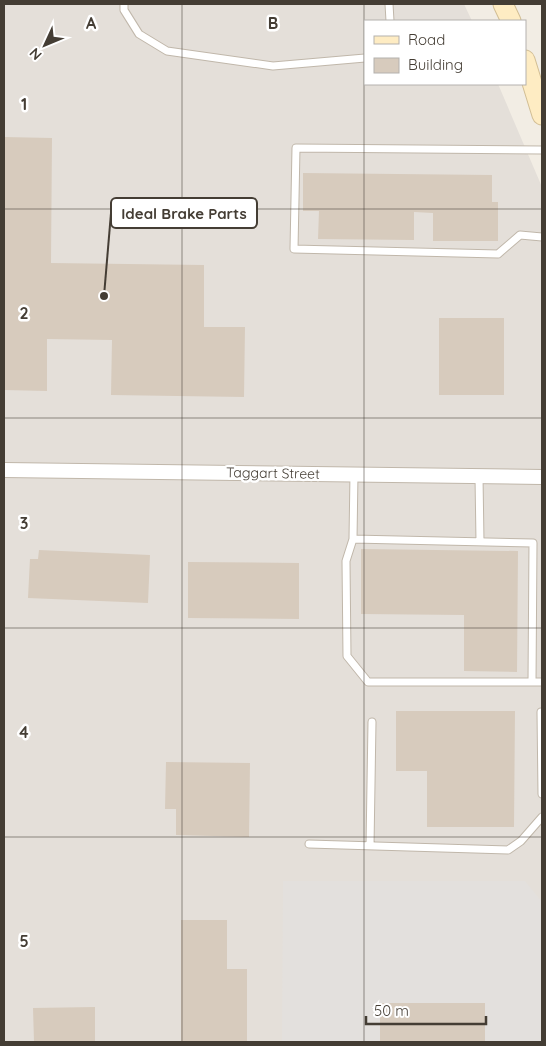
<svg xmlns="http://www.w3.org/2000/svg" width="546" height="1046" font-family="Quicksand,sans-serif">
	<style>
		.industrial { fill: #e4dfd9 }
		.parking { fill: #e3e0dd }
		.building { fill: #d7cbbd }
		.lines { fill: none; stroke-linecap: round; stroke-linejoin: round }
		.service-casing { stroke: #c0b7aa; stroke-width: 9 }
		.minor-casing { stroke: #c0b7aa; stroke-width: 16 }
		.secondary-casing { stroke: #d2be94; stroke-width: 21 }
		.service { stroke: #fff; stroke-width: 7 }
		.minor { stroke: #fff; stroke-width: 14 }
		.secondary { stroke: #feecc3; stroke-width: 19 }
		.grid { fill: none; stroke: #443d34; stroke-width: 1; stroke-opacity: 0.55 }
		.labels { text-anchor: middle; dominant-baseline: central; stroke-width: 5; stroke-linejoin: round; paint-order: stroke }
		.street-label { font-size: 14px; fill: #443d34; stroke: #fff }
		.grid-label { font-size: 16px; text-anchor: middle; font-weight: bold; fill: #443d34; stroke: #fff; stroke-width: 5; stroke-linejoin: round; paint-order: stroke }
		.leader { fill: none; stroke: #443d34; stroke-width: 2 }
		.callout-dot { fill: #443d34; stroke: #fff; stroke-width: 2 }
		.callout { fill: #fff; stroke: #443d34; stroke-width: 2 }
		.callout-label { font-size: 15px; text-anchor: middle; font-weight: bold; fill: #443d34 }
	</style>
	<rect width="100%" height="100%" fill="#f2ede4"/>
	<path class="industrial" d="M4 4H464L472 21H365V84H498L542 187V1042H4Z"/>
	<path class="parking" d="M283 881H525L542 902V1042H485V1003H380V1042H282Z"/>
	<path class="building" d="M4 137 52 138 51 263 204 265V327H245L244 397 111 395 112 340 47 339V391L4 390Z
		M303 173 492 175V202H498V241H433V213L414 212V240L318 239 319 211H303Z
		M439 318H504V395H439Z
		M361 549 518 551 517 672 464 671V615L361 614Z
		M39 550 150 555 148 603 28 598 30 559H38Z
		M188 562 299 563V619L188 618Z
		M396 711H515L514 827H427V771H396Z
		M166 762 250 763 249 837 176 835V809H165Z
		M181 920H227V969H247V1042H181Z
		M380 1003H485V1042H380Z
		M95 1007V1042H34L33 1008Z"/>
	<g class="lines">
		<g class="service-casing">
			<path id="service" d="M124 4V10L139 34 167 51 273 66 365 58
				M389 4 390 21
				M542 150 296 148 294 249 498 254 520 235 542 237
				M354 474 353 539 346 561 347 656 368 682H542
				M479 477 480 541
				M353 539 533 543 532 682
				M541 712 542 794
				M309 844 508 850 521 841 542 817
				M370 846 372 722"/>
		</g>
		<g class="minor-casing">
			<path id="minor" d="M4 470 542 477"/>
		</g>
		<g class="secondary-casing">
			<path id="secondary" d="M503 4 511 21
				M525 60 542 115"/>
		</g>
		<use href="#service" class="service"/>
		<use href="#minor" class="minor"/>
		<use href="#secondary" class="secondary"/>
	</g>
	<path class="grid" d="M182 4V1042M364 4V1042M4 209H542M4 418H542M4 628H542M4 837H542"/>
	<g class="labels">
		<g class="street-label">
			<text transform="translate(273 473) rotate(1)">Taggart Street</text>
		</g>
	</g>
	<g class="grid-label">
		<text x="91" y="29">A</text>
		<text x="273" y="29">B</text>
		<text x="24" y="110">1</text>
		<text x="24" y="319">2</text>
		<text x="24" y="529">3</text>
		<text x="24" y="738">4</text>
		<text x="24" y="947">5</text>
	</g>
	<path class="leader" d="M104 296L111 213"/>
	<circle class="callout-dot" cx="104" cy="296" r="5"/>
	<rect class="callout" x="111" y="198" width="146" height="30" rx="5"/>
	<g class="callout-label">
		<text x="184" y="219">Ideal Brake Parts</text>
	</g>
	<rect width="546" height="1046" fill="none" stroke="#443d34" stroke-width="10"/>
	<rect x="364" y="20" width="162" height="65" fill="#ffffff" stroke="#b4b1ae"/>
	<rect x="374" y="36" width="25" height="8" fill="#feecc3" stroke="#b4b1ae"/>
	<text x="408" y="45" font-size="15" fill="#443d34">Road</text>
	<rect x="374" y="58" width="25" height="15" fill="#d7cbbd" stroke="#b4b1ae"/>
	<text x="408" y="70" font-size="15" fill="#443d34">Building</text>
	<g transform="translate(45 45) rotate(226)" stroke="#ffffff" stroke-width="4" paint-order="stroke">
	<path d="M0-4L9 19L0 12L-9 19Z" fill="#443d34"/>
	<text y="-8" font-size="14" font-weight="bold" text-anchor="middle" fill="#443d34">N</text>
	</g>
	<path d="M366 1016v8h120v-8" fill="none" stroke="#443d34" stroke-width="2.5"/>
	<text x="374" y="1016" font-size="15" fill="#443d34" stroke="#ffffff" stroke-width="4" paint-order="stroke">50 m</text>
</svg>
